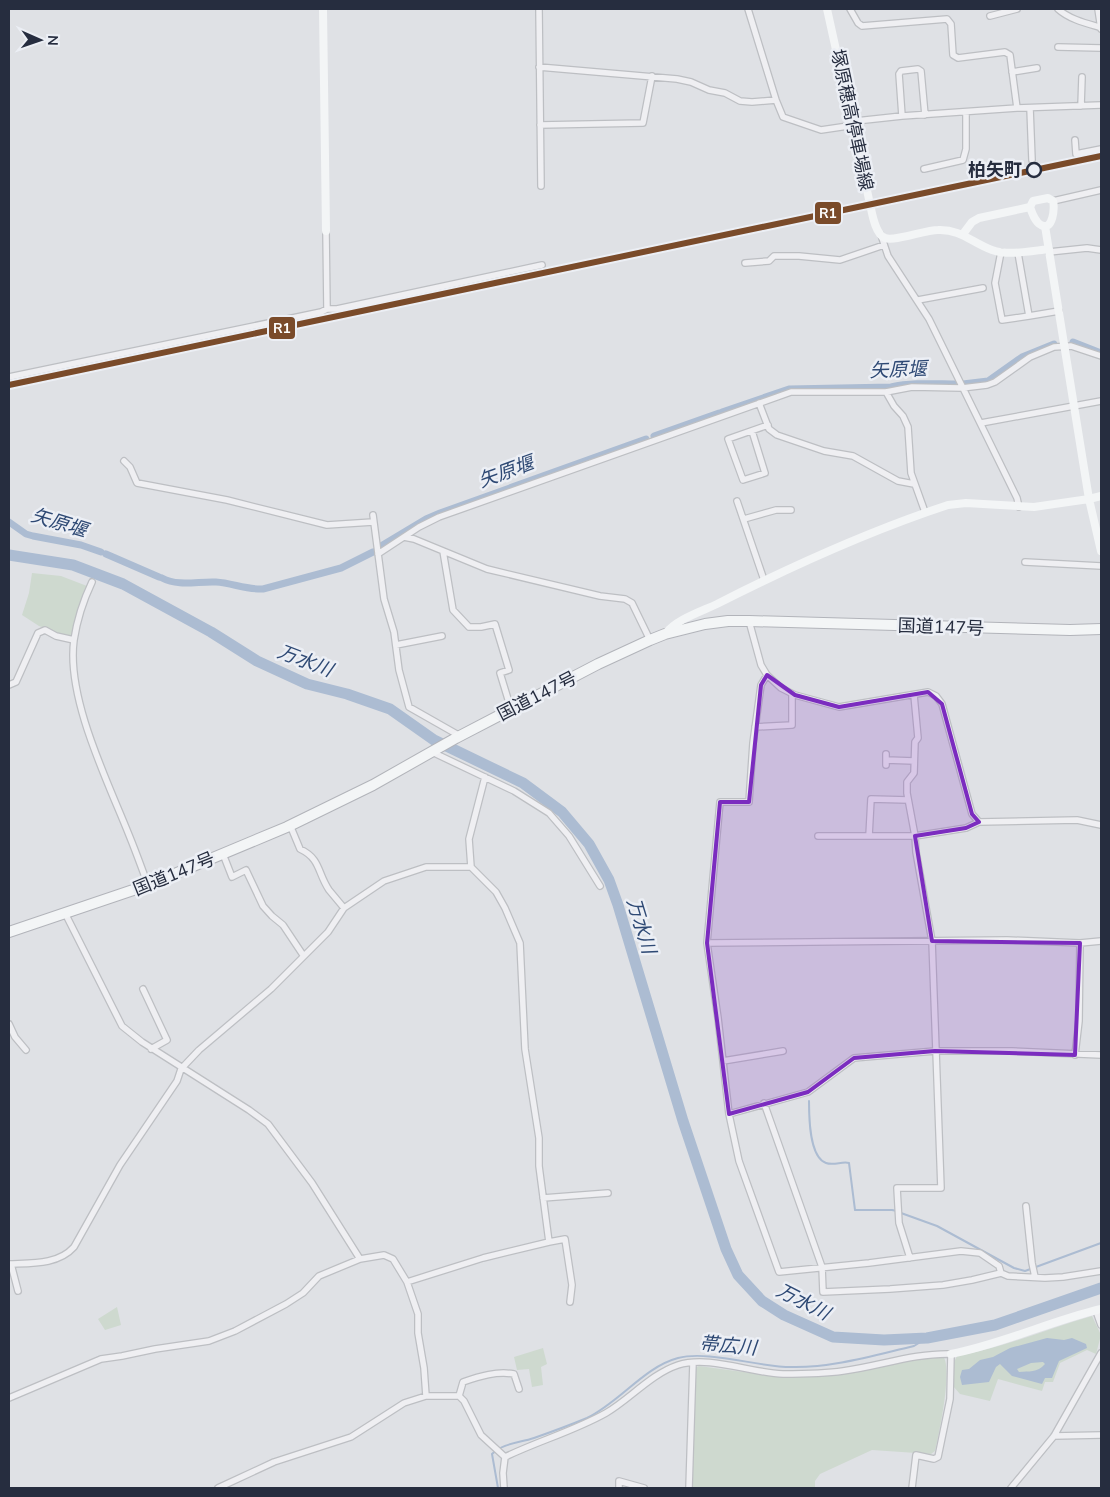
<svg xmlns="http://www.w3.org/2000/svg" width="1110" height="1497" font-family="'Nunito Sans','Noto Sans JP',sans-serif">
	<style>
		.green { fill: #ced9cf }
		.water { fill: #acbcd2; fill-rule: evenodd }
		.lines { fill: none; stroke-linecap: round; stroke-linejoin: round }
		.stream { stroke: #acbcd2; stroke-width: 2 }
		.canal { stroke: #acbcd2; stroke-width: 7 }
		.river { stroke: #acbcd2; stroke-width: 11 }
		.street-casing { stroke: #bdbfc3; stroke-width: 8 }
		.highway-casing { stroke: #b2b4ba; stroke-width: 12 }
		.street { stroke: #efeff2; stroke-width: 5.5 }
		.secondary { stroke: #f3f5f6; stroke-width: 8 }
		.highway { stroke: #f3f5f6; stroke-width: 10 }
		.rail-1-casing { stroke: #eceff5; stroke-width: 10 }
		.rail-1 { stroke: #7a4b2a; stroke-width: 6 }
		.marked { fill: #7b2cbf; fill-opacity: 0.2; stroke: #7b2cbf; stroke-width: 4; stroke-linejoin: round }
		.stop-dot { fill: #eceff5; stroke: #262d3f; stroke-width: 2.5 }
		.labels { text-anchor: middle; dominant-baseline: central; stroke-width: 5; stroke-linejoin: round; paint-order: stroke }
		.street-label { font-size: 18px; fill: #262d3f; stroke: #eceff5 }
		.stop-label { font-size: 18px; font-weight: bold; fill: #262d3f; stroke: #eceff5; text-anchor: end }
		.water-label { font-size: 19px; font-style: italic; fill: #2e4974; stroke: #eceff5 }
		.line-badge { stroke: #eceff5; stroke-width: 2 }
		.badge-label { font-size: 14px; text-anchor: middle; font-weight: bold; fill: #fff }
	</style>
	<rect width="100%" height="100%" fill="#dfe1e5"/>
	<path class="green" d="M32 573 61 576 87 586 71 638 39 626 22 615 29 593Z
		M117 1307 121 1325 105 1330 98 1319Z
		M1092 1316 1101 1335 1096 1354 1087 1350 1060 1363 1053 1382H1045L1042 1391 998 1379 990 1401 960 1394 953 1386V1364L957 1356C1003 1348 1047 1329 1092 1316Z
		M543 1348 547 1364 541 1367 543 1385 532 1387 529 1369 517 1370 514 1357Z
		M943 1356C953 1368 939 1434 935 1451L931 1454 872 1450 820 1474 815 1481V1488H691L695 1368 699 1366 774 1376 805 1377 845 1374 906 1361Z"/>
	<path class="water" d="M1047 1338 1064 1340 1072 1338 1086 1344 1087 1348 1059 1361 1052 1378H1045L1042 1384 1012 1376 1000 1364 996 1367 989 1382 962 1385 960 1377 962 1370 969 1369 980 1360 993 1357 1010 1348ZM1043 1362 1045 1364C1037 1373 1029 1371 1019 1372L1017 1369 1031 1363Z"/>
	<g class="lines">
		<path class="stream" d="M809 1101C809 1116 809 1157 826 1163 834 1166 842 1161 849 1163L855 1210H892L897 1211
			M901 1213 937 1226 1014 1268 1025 1271 1101 1243
			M498 1488 492 1454C503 1443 519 1443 534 1438 551 1432 570 1425 587 1418 620 1402 644 1367 678 1358 708 1350 758 1367 791 1367 832 1368 875 1355 914 1346L927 1338"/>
		<path class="canal" d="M1073 342 1101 353
			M963 384 988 381 1022 357 1054 344
			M722 412 789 389 891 387C913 382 935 384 958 384
			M654 436 719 413
			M9 522 26 534 33 536 81 545 101 552
			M381 546 426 519 440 513 646 439
			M106 554 159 577
			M162 578C179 587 198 581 216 582 232 583 247 590 263 589L341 568 373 552"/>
		<path class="river" d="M9 555 73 565 123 584 211 632 257 661 307 684 347 694 390 709 434 740 523 783 562 812 589 844 609 880 618 905 683 1121 726 1249 738 1275 762 1301 784 1315 833 1337 884 1340 927 1338 995 1325 1101 1288"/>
		<g class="street-casing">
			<path id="street" d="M539 9 541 186
				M748 9 776 100 783 117 821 130 848 126 856 121 902 116 1017 108 1101 105
				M850 9 858 23 862 26 947 19 951 24 953 55 958 58 1005 52 1010 55 1017 108
				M1058 9C1069 19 1085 23 1099 27
				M1098 9 1101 29
				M990 16 1017 9
				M1058 47 1101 48
				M539 67 677 79 691 82 709 90 725 93 740 101 752 102 776 100
				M1012 72 1037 68
				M1081 106 1082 77
				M1030 108 1032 160
				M902 116 899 74 901 71 918 69 921 71 925 115
				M540 125 643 123 652 76
				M1075 140 1076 154 1101 149
				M924 169 963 160 966 149V112
				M1053 201 1101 190
				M326 231 327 309
				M881 235 888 256 929 319 1017 498 1019 507
				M1001 252 995 283 1002 320 1029 316
				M1049 252 1087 248 1101 250
				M1018 253 1029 316 1059 311
				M745 263 769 261 774 256H799L840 260 884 245
				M918 300 983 288
				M9 377 321 312 327 309H337L542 265
				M886 392 894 406 903 416 908 427 911 473 925 512
				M759 403 769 429 777 435 824 451 853 456 898 481 914 484
				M981 423 1101 401
				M752 431 765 473 743 480 728 439 768 425
				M124 461 130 467 137 483 227 500 327 525 373 522
				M737 501 764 580
				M373 515 384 599 394 632 399 670 409 707 460 736
				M744 519 776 510H791
				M404 537 414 539 487 569 600 596 625 599 632 603 650 640
				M443 551 453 610 469 627H481L495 624 509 670 500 673 511 709
				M378 554 419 527 439 517 791 392H886L912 387 962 388 987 385 995 382 1030 357 1054 347 1071 346 1101 356
				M1025 562 1101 566
				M92 582C84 599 77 620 74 640 66 698 108 782 129 835 136 852 142 869 148 885
				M749 621 761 665 767 675 781 688 795 695 839 707 928 692 936 696 942 704 972 814 979 822
				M396 645 442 636
				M767 675 761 685 753 743 749 802H720L707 943 718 1018 729 1114 739 1161 779 1272 869 1263 961 1251 980 1253 999 1266 1001 1273
				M9 685 16 682 38 633 45 630 56 636 74 640
				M755 727 792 725V694
				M432 752 514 791 549 813 569 836 600 886
				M886 760 914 761
				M886 765V754
				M290 825 300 849C321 859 317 872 329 890 334 896 339 902 344 908
				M818 836H915L966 828 979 822 1077 820 1101 825
				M869 836 871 799 908 800
				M223 854 232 877 246 870 263 906 272 916 283 925 303 955
				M65 913 122 1026 142 1042 249 1110 268 1124 312 1183 360 1259
				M707 943 1007 940 1080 943 1101 941
				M143 989 167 1040 151 1049
				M9 1024 15 1037 26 1050
				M1075 1055 1079 1021 1080 943
				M723 1061 783 1051
				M764 1103 822 1267 823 1292 890 1289 943 1285 972 1280 1001 1273 1008 1276 1045 1278 1063 1277 1101 1271
				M729 1114 808 1092 854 1058 935 1051H1012L1101 1055
				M543 1198 608 1193
				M1026 1206 1032 1263 1035 1277
				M549 1242 565 1239 572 1285 570 1302
				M910 1258 899 1223 897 1188H941L932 941 916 852 915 836 907 793V782L914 773 915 742 918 738 914 695
				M9 1264C31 1263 58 1265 74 1247L120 1165 177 1081 181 1069 199 1050 271 989 328 932 344 908 384 881 426 867H471
				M11 1264 18 1291
				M407 1282 483 1258 549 1242 539 1166V1138L525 1049 520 943 505 908 496 892 471 867 469 839 485 777
				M1096 1311 1101 1325
				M459 1396 463 1382C480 1376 497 1371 514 1374L519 1389
				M9 1398 101 1359 122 1356 155 1349 209 1341 235 1331 286 1304 303 1293 319 1276 360 1259 384 1255 393 1259 407 1282 418 1314V1333L424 1368 426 1396
				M1054 1436 1101 1435
				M505 1457C538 1441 574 1431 606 1413 630 1399 651 1374 678 1365 709 1355 750 1373 783 1374 803 1374 823 1374 843 1371 880 1366 914 1353 951 1354L950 1399 938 1457 934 1459 916 1455 912 1488
				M218 1488 274 1462 351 1437 404 1403 426 1396H459L464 1401 481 1435 505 1457
				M504 1488 503 1473 505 1457
				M619 1488V1481L644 1488
				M689 1488 693 1363
				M1011 1488 1054 1436 1101 1353"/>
		</g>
		<g class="highway-casing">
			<path id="highway" d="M9 932 148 885 287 827 373 785 456 738 598 664 650 640 665 634 705 624 728 621H749L1070 630 1101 629"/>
		</g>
		<use href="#street" class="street"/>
		<path class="secondary" d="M323 9 326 231
			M827 9 870 204C872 213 875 234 885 238 894 242 925 230 938 230 961 229 972 243 992 250 1009 256 1031 251 1049 249
			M1048 198 1053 201C1055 207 1053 232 1041 225 1035 222 1032 213 1030 207L1033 201Z
			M1045 226 1089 499 1101 496
			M963 234 972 222 979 218 1030 207
			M665 634C677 619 700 612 717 604 792 566 869 531 948 505L966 503 1034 507 1089 499 1101 551
			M951 1354C1003 1344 1050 1321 1101 1309"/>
		<use href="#highway" class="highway"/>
		<g class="rail-1-casing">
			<path id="rail-1" d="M9 385 1101 156"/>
		</g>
		<use href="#rail-1" class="rail-1"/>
	</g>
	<path class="marked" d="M767 675 795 695 839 707 928 692 942 704 972 814 979 822 966 828 915 836 932 941 1080 943 1075 1055 935 1051 854 1058 808 1092 729 1114 707 943 720 802H749L761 685Z"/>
	<circle class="stop-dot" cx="1034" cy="170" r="7"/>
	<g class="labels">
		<g class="street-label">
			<text transform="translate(852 120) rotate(78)">塚原穂高停車場線</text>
			<text transform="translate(941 627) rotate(2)">国道147号</text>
			<text transform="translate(537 696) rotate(-27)">国道147号</text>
			<text transform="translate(174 874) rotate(-22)">国道147号</text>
		</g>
		<g class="stop-label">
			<text x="1022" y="170">柏矢町</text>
		</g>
		<g class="water-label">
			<text transform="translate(898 370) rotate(-2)">矢原堰</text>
			<text transform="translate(506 472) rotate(-20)">矢原堰</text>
			<text transform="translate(59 523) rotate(17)">矢原堰</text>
			<text transform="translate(305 661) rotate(21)">万水川</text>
			<text transform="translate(641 926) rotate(73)">万水川</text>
			<text transform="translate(803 1302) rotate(27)">万水川</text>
			<text transform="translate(728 1346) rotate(5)">帯広川</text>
		</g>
	</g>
	<g class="line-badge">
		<rect x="814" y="201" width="28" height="24" rx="5" fill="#7a4b2a"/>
		<rect x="268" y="316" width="28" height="24" rx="5" fill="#7a4b2a"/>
	</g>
	<g class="badge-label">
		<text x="828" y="218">R1</text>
		<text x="282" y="333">R1</text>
	</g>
	<rect width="1110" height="1497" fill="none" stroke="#262d3f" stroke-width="20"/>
	<g transform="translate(40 40) rotate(92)" stroke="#eceff5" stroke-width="4" paint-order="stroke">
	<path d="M0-4L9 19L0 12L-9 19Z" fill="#262d3f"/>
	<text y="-8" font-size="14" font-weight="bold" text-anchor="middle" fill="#262d3f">N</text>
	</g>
</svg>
